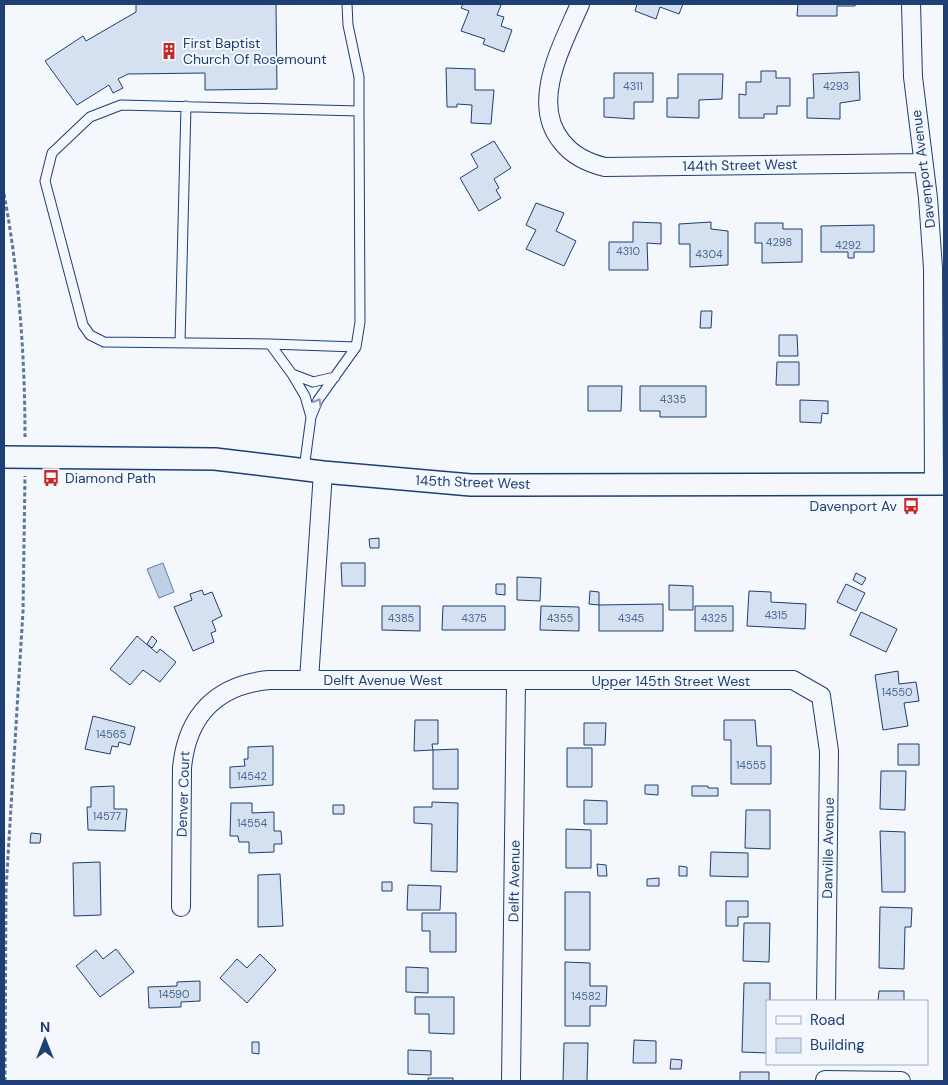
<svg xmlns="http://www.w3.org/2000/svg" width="948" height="1085" font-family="'DM Sans',sans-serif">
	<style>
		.water { fill: #bed0e5; stroke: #687fa3 }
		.building { fill: #d5e0f0; stroke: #1d3f73 }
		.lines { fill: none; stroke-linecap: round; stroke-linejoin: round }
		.service-casing { stroke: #1d3f73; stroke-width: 11 }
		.minor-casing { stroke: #1d3f73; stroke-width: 20 }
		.tertiary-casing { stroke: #1d3f73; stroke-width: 24 }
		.path { stroke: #5e769c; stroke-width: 3; stroke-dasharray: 4 2.5; stroke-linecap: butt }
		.service { stroke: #f4f7fb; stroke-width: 9 }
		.minor { stroke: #f4f7fb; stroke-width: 18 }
		.tertiary { stroke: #f4f7fb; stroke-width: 21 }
		.oneway { stroke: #889bb7 }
		.labels { text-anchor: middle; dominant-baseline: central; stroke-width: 4; stroke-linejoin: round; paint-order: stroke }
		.number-label { font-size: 11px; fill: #4b6792 }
		.poi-label { font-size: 14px; fill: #1d3f73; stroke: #f4f7fb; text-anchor: start }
		.street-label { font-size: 14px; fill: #1d3f73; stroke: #f4f7fb }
	</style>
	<rect width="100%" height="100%" fill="#f4f7fb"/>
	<path class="water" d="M163 563 174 592 159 598 147 569Z"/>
	<path class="building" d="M136 4H276L277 89 205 90V73L128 74 118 79 123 88 113 93 109 85 77 105 45 61 83 36 86 41 136 12Z
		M463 4H497L501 5 497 15 504 17 501 26 512 30 504 52 483 44 485 39 461 31 469 11 461 8Z
		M637 4H683L679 14 660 7 656 19 635 11Z
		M798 4H856L855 6H837V16H797Z
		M446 68 475 69V90H494L491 124 471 123 472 105 457 104V107H447Z
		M761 71H776V78H790V106H777V114H764V118H739V94L746 95V82H761Z
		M859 72 860 100 840 103V119L807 118V98H814L813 74Z
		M614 73H653V102H634V119L604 117V98H614Z
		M678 74H723L722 99 699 100V118L667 117V98H678Z
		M494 141 511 168 494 179 499 188 496 190 501 198 479 211 460 178 478 167 471 154Z
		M536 203 564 213 556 231 576 241 564 266 526 249 536 230 526 225Z
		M633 222 661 223V244L647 243 648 270H609V242H633Z
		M711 222V229L728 231V265L690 267V244H679V224Z
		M755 223H783V229H802V262L762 263V243H755Z
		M874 225V252H854V258H848V252H821V226Z
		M701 311H712L711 328H700Z
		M779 335H797L798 356H779Z
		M777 362H799V385H776Z
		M588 386H622L621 411H588Z
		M640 386H706V417H660V411H640Z
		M800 400 828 401V414L822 413 821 423 800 422Z
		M379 538V548H370L369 539Z
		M341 563H365V586H342Z
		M856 573 866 578 862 585 853 580Z
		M517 577 541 578 540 601 517 600Z
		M496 584H505V595L496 594Z
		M846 584 865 593 856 611 837 602Z
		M669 585 693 586V610H669Z
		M202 590 204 595 212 592 222 616 212 621 216 631 211 633 214 642 193 651 174 607 192 600 190 594Z
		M590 591 599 592V605L589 604Z
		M749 591 771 592V602L806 604 805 629 747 626Z
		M663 604V631H599V605Z
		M382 606H420V631L382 630Z
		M443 606H505V630H442Z
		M541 606 579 607V631L540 630Z
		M695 606H733V631H695Z
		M861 612 897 629 886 652 850 635Z
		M137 636 157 653 160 649 176 662 160 682 143 670 130 685 110 669Z
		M152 636 157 641 152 648 147 644Z
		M898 671 899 684 916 682 919 701 904 703 908 726 883 730 875 675Z
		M93 716 135 727 130 745 119 742 118 747 112 746 110 754 85 749Z
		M415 720H438V744H432L433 750 414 751Z
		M724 720H755L757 746H771V784H731V740H724Z
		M584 723H606L605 745H584Z
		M898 744H919V765H898Z
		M273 746V785L230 788V767L245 766 244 759H248V747Z
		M567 748H592V787H567Z
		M458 749V789H433V750Z
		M881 771H906L905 810 880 809Z
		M645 785H658V795L645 794Z
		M114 786V809H127L125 831 88 830 87 807H91V787Z
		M692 786H708V788H718V796H692Z
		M584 800 607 801V824H584Z
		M432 802 458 803 457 872 431 871 432 824 414 823V807H432Z
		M231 803H252V813L274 812V831H281L282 844H274V852L249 853V842H239L238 836H230Z
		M333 805H344V814H333Z
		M746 810H770V849L745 848Z
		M566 829 591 830V868H566Z
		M880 831 905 832V892H882Z
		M31 833 41 834 40 843H30Z
		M711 852 748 853V877L710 876Z
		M100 862 101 915 74 916 73 863Z
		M597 864 606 865 607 876H598Z
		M679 866 687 867V876H679Z
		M280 874 283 926 258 927V875Z
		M659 878V886H647V879Z
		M382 882H392V891H382Z
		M408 885 441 886 440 910H407Z
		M565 892H590V950H565Z
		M726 901H748V917H738V926H726Z
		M880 907 912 908 911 927H905L904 969 879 968Z
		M422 913H456V952H430V931H422Z
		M744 923H770L769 962 743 961Z
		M116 949 134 972 100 997 76 966 96 950 103 959Z
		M260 954 276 970 247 1003 220 978 237 959 247 968Z
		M565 962 590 963V986H607L606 1006H590V1026H565Z
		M406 967 428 968V993L406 992Z
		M200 981V1001L181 1002V1007L149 1008 148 987 177 986V982Z
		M744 983H770V1001H767V1053L742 1052Z
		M879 991H904V1001H878Z
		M415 997H454V1034L429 1033V1014H415Z
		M634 1040 656 1041V1063H633Z
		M252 1042H259V1054L252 1053Z
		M564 1043H588L587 1081H563Z
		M408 1050 431 1051V1075L408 1074Z
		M671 1059 682 1060 681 1069H670Z
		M740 1072H769V1081H740Z
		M428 1078H453V1081H428Z"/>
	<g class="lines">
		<g class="service-casing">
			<path id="service" d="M347 4 348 25 359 77V111L360 322 356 347 318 400 311 417 305 396 292 374 270 344 104 342 90 335 83 325 45 181 52 153 90 117 121 105 359 111
				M180 343 186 106
				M270 344 356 347
				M292 374 313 382 335 377
				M304 469 311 417"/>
		</g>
		<g class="minor-casing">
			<path id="minor" d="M580 4C563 44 529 103 562 142 573 156 588 163 605 167L923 163
				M911 4 913 77 928 198 933 268 934 484
				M309 680 323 472
				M181 907 182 768C187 715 217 685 269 680H793L821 696 829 751 826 1001
				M825 1080 901 1081
				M511 1081 516 681"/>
		</g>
		<g class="tertiary-casing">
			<path id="tertiary" d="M4 457 215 459 323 472 471 485 944 484"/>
		</g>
		<path class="path" d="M4 194C19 274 25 356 25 437
			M5 1081 6 889 23 611 25 476"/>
		<use href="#service" class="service"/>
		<use href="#minor" class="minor"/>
		<use href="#tertiary" class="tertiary"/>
	</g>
	<defs><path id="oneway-chevron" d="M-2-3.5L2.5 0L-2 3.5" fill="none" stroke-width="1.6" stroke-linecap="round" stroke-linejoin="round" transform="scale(1.25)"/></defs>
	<use class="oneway" href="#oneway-chevron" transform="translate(318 402) rotate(-61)"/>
	<defs>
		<g id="building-bare" transform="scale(1.35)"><path d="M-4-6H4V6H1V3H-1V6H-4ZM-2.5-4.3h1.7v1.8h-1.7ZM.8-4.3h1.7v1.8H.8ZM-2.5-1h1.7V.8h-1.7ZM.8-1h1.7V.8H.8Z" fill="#c62828" stroke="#f4f7fb" stroke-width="2.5" paint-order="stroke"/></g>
		<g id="bus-bare" transform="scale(1.35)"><path d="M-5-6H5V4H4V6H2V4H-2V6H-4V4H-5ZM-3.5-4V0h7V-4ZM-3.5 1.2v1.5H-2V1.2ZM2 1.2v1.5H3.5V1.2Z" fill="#c62828" stroke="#f4f7fb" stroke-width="2.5" paint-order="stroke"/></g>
	</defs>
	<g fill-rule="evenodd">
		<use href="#building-bare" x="169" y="51"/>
		<use href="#bus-bare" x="51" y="478"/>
		<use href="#bus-bare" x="911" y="506"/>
	</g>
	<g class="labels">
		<g class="number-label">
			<text x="633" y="86">4311</text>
			<text x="836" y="86">4293</text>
			<text x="779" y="242">4298</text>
			<text x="848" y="245">4292</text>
			<text x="628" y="251">4310</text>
			<text x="709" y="254">4304</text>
			<text x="673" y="399">4335</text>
			<text x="776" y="615">4315</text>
			<text x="401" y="618">4385</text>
			<text x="474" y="618">4375</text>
			<text x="560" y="618">4355</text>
			<text x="631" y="618">4345</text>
			<text x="714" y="618">4325</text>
			<text x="897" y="692">14550</text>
			<text x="111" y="734">14565</text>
			<text x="751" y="765">14555</text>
			<text x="252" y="776">14542</text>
			<text x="107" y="816">14577</text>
			<text x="252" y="823">14554</text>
			<text x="174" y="994">14590</text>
			<text x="586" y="996">14582</text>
		</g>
		<g class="poi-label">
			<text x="183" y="43">First Baptist<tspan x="183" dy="16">Church Of Rosemount</tspan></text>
			<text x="65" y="478">Diamond Path</text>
			<text x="897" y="506" text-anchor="end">Davenport Av</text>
		</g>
		<g class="street-label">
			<text transform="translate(740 165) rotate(-1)">144th Street West</text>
			<text transform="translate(923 169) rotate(-97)">Davenport Avenue</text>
			<text transform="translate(473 482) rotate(2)">145th Street West</text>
			<text x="383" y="680">Delft Avenue West</text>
			<text x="671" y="681">Upper 145th Street West</text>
			<text transform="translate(183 794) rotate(-88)">Denver Court</text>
			<text transform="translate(828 848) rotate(-89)">Danville Avenue</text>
			<text transform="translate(514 881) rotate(-89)">Delft Avenue</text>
		</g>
	</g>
	<rect width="948" height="1085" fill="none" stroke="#1d3f73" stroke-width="10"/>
	<rect x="766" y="1000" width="162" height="65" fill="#f4f7fb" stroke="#9eadc5"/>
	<rect x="776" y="1016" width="25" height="8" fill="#f4f7fb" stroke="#9eadc5"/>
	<text x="810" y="1025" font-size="15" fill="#1d3f73">Road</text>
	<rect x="776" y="1038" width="25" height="15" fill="#d5e0f0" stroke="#9eadc5"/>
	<text x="810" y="1050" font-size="15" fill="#1d3f73">Building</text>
	<g transform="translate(45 1040)" stroke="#f4f7fb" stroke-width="4" paint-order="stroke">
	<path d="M0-4L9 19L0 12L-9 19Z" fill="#1d3f73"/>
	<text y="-8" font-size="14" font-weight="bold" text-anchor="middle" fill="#1d3f73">N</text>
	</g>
</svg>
